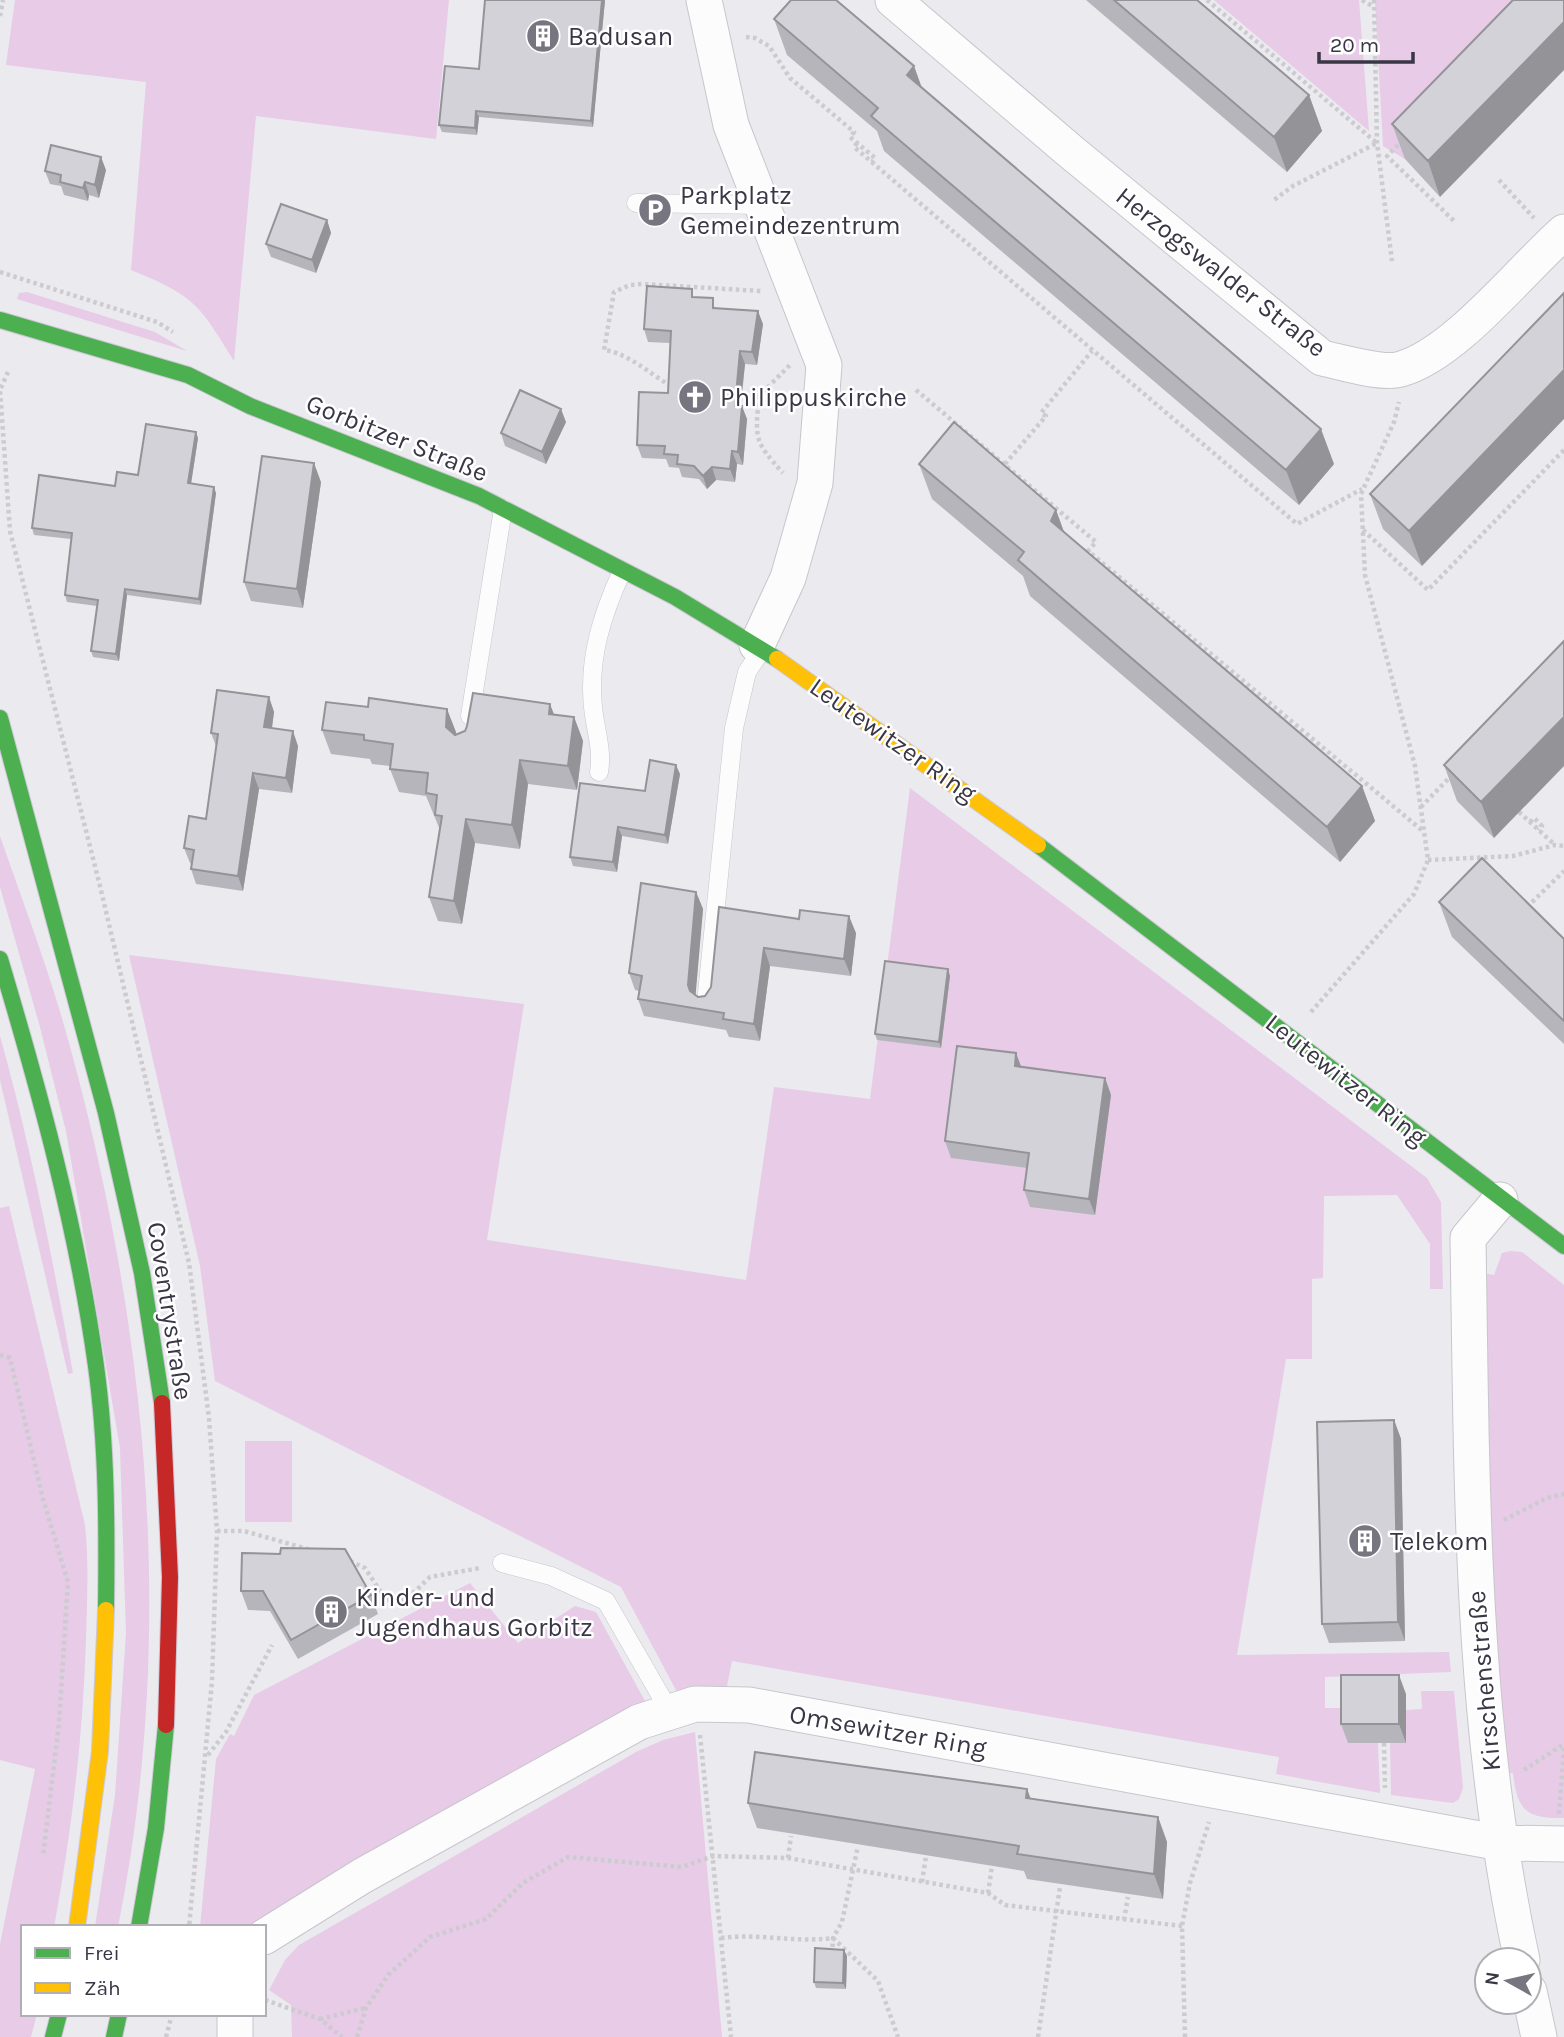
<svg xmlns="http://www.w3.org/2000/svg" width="1564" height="2037" font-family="Karla,sans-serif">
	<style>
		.green { fill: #e7cbe7 }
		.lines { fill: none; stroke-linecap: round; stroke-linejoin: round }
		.lane-casing { stroke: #c7c6cc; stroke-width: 19 }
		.street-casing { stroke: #c7c6cc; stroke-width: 37 }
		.fast-casing { stroke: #cdc8d5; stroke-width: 18 }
		.slow-casing { stroke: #cdc8d5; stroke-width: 18 }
		.jam-casing { stroke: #cdc8d5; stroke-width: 18 }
		.path { stroke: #cccbd0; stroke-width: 4.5; stroke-dasharray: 3.5 3.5; stroke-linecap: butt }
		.lane { stroke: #fcfcfd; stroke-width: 18 }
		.street { stroke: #fcfcfd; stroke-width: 35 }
		.fast { stroke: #4caf50; stroke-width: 16 }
		.slow { stroke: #ffc107; stroke-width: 16 }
		.jam { stroke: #c62828; stroke-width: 16 }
		.wall { fill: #b6b5bb }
		.shaded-wall { fill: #949398 }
		.building { fill: #d4d2d9; stroke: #949398; stroke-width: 2 }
		.labels { text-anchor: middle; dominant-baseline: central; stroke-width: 5; stroke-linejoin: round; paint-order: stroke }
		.poi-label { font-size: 26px; fill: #393645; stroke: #fff; text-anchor: start }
		.street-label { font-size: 26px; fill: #393645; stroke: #fff }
	</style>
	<rect width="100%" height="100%" fill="#ebeaef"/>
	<path class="green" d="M15 0H449L436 139 256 116 234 361C199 304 195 296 131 270L146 82 6 65Z
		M1214 0H1359L1369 131Z
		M1375 0H1560L1405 159 1383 146Z
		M27 292 155 332 187 351 17 299 19 293Z
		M910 788 1427 1178 1441 1202 1443 1289H1430V1244L1397 1195 1324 1196 1323 1278 1312 1279V1359H1286L1237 1655 1449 1652 1451 1672 1325 1677V1708H1348L1349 1743H1378L1380 1793 1276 1774 1279 1757 732 1661 726 1691 677 1692 621 1587 215 1381 200 1266 129 955 524 1004 487 1240 746 1280 774 1087 870 1099Z
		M0 836C24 905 50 973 69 1043 148 1330 177 1633 118 1927H95L115 1795 126 1633 120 1448 66 1131 40 1027 0 887Z
		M0 1036C31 1147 53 1260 73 1373L68 1374 0 1080Z
		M9 1206 85 1525C89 1563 87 1600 86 1638 83 1737 72 1829 54 1927H23V2014H37L31 2037H0V1944L35 1769 0 1760V1208Z
		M1510 1251 1522 1252 1564 1285V1818C1526 1819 1517 1810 1513 1773H1502L1497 1709 1483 1273 1494 1275 1502 1253Z
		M245 1441H292V1522H245Z
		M470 1583 518 1643 575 1606 596 1612 645 1701 258 1927H200L216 1759 230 1734 234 1736 254 1695Z
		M1421 1691H1454L1463 1788 1459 1799 1453 1803 1391 1795 1390 1743H1406V1710L1422 1709Z
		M695 1732 722 2037H292L291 2005 269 1990 285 1960 299 1945 636 1752 663 1740Z"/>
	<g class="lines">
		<g class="lane-casing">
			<path id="lane" d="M636 203 762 205
				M470 716 503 509
				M599 772C603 750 595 729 593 707 588 658 602 615 622 571
				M706 1003 734 728 747 672 763 648
				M502 1563 551 1576 606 1601 670 1712"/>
		</g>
		<g class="street-casing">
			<path id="street" d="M704 0 731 125 824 365 815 483 788 578 757 645
				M893 0 1070 151 1322 358C1341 362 1383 375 1401 369 1455 354 1521 270 1564 232
				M1500 1200 1468 1238C1472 1480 1470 1723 1522 1960
				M264 1937 362 1876 639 1722 695 1704 749 1705 1501 1843 1564 1844
				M1529 1991 1539 2037
				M235 2014V2037"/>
		</g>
		<g class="fast-casing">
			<path id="fast" d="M0 320 188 375 250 406 479 496 675 597 777 659
				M0 718 106 1113 142 1273 162 1403
				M1038 845 1564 1246
				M0 959C40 1093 77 1228 96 1366 107 1446 107 1530 106 1610
				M139 1927 156 1828 166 1725
				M53 2037 59 2014
				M114 2037 119 2014"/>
		</g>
		<g class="slow-casing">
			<path id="slow" d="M777 659 1038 845
				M77 1927 100 1751 106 1610"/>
		</g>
		<g class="jam-casing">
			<path id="jam" d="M162 1403 170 1577 166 1725"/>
		</g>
		<path class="path" d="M1207 0 1377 143 1293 186 1274 200
			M1362 0 1374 7
			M1374 0 1377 143 1392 261
			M0 16 3 0
			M746 37 755 38 769 46 790 78 854 132 850 137 875 158 872 162
			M1403 140 1387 156 1454 221
			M857 143 854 147 1297 524 1362 489
			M1499 180 1534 218
			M0 272 157 322 173 332
			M8 372 0 390 10 531 99 882 189 1263 209 1418 217 1531 212 1681 189 1927
			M671 386C650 374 628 353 604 350L614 292 630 285 642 284 761 291
			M916 390 1096 542 1088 551 1424 832
			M736 394 759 396 791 364
			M759 396C755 439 754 441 783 473
			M1005 464 1046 416 1041 413 1092 351
			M1363 530 1428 590 1564 450
			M1421 807 1451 776
			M1519 812 1554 844
			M1530 822 1534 818 1542 826 1538 830
			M1428 860 1513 856 1555 845 1564 846
			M1527 907 1564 871
			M1311 1012 1414 894 1428 860 1415 766 1365 575 1361 494 1394 422 1399 402
			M0 1355 10 1358 43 1499 68 1582 59 1723 43 1856
			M1504 1520 1547 1498 1564 1494
			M217 1531H244L311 1550
			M350 1561 365 1568 386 1600H406L430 1577 480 1568
			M700 1735 731 2037
			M1384 1743 1385 1788
			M208 1755 226 1732 272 1645
			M1524 1770 1564 1744
			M1559 1814 1564 1748
			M788 1858 791 1836
			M922 1882 926 1856
			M988 1893 992 1866
			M1124 1920 1128 1897
			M721 1938C759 1933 795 1943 833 1938L878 1981 898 2037
			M832 1954 833 1938 842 1922 858 1846
			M265 2000 320 2019 342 2037
			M320 2019 366 2008
			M166 2037 172 2014
			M357 2037 366 2008 388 1975 430 1937 486 1919 523 1883 568 1857 681 1867 714 1856 788 1858 988 1893 1005 1905 1182 1926
			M1038 2037 1060 1887
			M1185 2037 1182 1926 1190 1883 1209 1822"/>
		<use href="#lane" class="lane"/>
		<use href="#street" class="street"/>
		<use href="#fast" class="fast"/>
		<use href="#slow" class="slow"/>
		<use href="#jam" class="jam"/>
	</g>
	<path class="wall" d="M605 0 593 127 479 117 477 135 442 132 439 125 479 69Z
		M1086 0H1197L1309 95 1322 131 1287 172Z
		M1513 0 1440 197 1405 159 1392 124Z
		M774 19 914 66 921 87 1334 464 1299 505 884 151 877 131 787 55Z
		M106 170 99 198 89 195 88 201 64 195 61 186 50 184 45 171Z
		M327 220 331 233 316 273 271 257 266 244Z
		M1564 293 1422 566 1383 529 1370 494Z
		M695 297 717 308 763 324 757 365 745 364 741 406 747 419 743 465 737 464 735 482 716 480 707 489 699 479 682 477 679 468 669 467 666 459 642 458 637 445 668 393 670 343 648 342 644 329Z
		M566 422 546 464 505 446 501 433Z
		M198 438 191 484 216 493 201 605 127 595 119 661 93 657 91 651 97 606 67 602 65 595 71 539 34 535 32 528 138 475Z
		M919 464 1056 510 1064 532 1362 786 1375 821 1340 862 1030 596 1023 576 932 499Z
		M321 482 303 608 251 601 244 582Z
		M1564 641 1494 838 1457 801 1444 765Z
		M269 697 274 712 272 728 298 746 292 793 259 789 243 891 196 884 191 869 192 864 190 863 184 848 206 819 216 746 211 733Z
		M554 715 574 717 583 741 577 790 528 784 520 849 475 843 462 924 438 921 429 897 440 830 426 796 399 792 390 769V766L372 764 370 759 331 754 322 730 456 732V734Z
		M680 774 668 844 622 836 617 872 573 866 570 857 645 791Z
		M696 892 703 909 695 995 698 997 705 996 711 987 719 907 856 933 851 976 770 966 760 1041 729 1037 726 1030 644 1016 638 999 639 991 635 990 629 973Z
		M1439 902 1564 939V1044L1452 937Z
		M950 976 941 1048 877 1040 875 1034Z
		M1022 1067 1105 1078 1111 1095 1095 1215 1030 1207 1024 1190 1027 1168 951 1158 945 1141Z
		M1394 1420 1401 1439 1405 1641 1329 1643 1322 1624Z
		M241 1591 371 1595 378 1614 298 1659 270 1611 248 1610Z
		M1406 1694V1743H1348L1341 1724Z
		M1027 1789 1031 1799 1158 1817 1167 1842 1163 1899 1027 1879 1024 1871 757 1828 748 1803Z
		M844 1950 847 1956 846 1989 816 1988 814 1982Z"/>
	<path class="shaded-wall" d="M602 0H605L593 127 591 121Z
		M1564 22V70L1440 197 1428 161Z
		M914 66 927 102 907 75Z
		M1309 95 1322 131 1287 172 1274 137Z
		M476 111 479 117 477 135 475 128Z
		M101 157 106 170 99 198 95 185Z
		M85 182 89 195 88 201 83 188Z
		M327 220 331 233 316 273 312 260Z
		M758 311 763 324 757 365 752 352Z
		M740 351 745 364 739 418 735 406Z
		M1564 370V419L1422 566 1409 531Z
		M742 406 747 419 743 465 738 452Z
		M561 409 566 422 546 464 542 452Z
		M1321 429 1334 464 1299 505 1286 470Z
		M196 432 198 438 190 490 188 483Z
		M732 451 737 464 735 482 730 469Z
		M314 463 321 482 303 608 297 589Z
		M712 467 716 480 707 489 703 476Z
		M214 487 216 493 201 605 199 599Z
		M1056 510 1069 546 1051 521Z
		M125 589 127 595 119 661 116 654Z
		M269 697 274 712 270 742 264 727Z
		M550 704 559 727 549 714Z
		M447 709 456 732 454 750 446 727Z
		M574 717 583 741 577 790 568 766Z
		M1564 717V766L1494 838 1481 802Z
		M293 731 298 746 292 793 286 778Z
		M520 760 528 784 520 849 512 825Z
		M676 765 680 774 668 844 665 835Z
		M253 773 259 789 243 891 238 876Z
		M1362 786 1375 821 1340 862 1327 827Z
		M466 819 475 843 462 924 454 901Z
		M618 827 622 836 617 872 613 862Z
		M696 892 703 909 695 1002 690 991 688 985Z
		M849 916 856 933 851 976 844 959Z
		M764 948 770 966 760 1041 754 1024Z
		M948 969 950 976 941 1048 939 1042Z
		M1016 1053 1022 1069 1015 1066Z
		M1105 1078 1111 1095 1095 1215 1089 1199Z
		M1394 1420 1401 1439 1405 1641 1398 1622Z
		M1399 1675 1406 1694V1743L1399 1724Z
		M1027 1789 1036 1814 1026 1798Z
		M1158 1817 1167 1842 1163 1899 1154 1874Z
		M844 1950 847 1956 846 1989 843 1983Z"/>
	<path class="building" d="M485 0H602L591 121 476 111 475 128 439 125 445 66 479 69Z
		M791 0H836L914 66 907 75 1321 429 1286 470 871 116 878 108 774 19Z
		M1114 0H1197L1309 95 1274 137Z
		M1513 0H1564V22L1428 161 1392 124Z
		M51 145 101 157 95 185 85 182 83 188 60 182 61 175 45 171Z
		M281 204 327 220 312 260 266 244Z
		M647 286 692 289V297L713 298V308L758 311 752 352 740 351 735 406H742L738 452 732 451 730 469 712 467 703 476 694 466 677 464 678 455 664 454 665 446 637 445 639 392 668 393 671 331 644 329Z
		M1564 293V370L1409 531 1370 494Z
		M520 390 561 409 542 452 501 433Z
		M954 422 1056 510 1051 521 1362 786 1327 827 1018 560 1024 552 919 464Z
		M146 424 196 432 188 483 214 487 199 599 125 589 116 654 91 651 98 600 65 595 72 533 32 528 39 475 115 486 117 472 138 475Z
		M262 456 314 463 297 589 244 582Z
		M1564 641V717L1481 802 1444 765Z
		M217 690 269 697 264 727 293 731 286 778 253 773 238 876 191 869 194 850 184 848 189 816 206 819 218 734 211 733Z
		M473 693 550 704 549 714 574 717 568 766 520 760 512 825 466 819 454 901 429 897 442 816 435 815 437 795 426 793 428 773 390 769 393 744 364 740V735L322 730 326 702 368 707 369 698 447 709 446 727 455 735 465 731 467 726Z
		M650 760 676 765 665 835 618 827 613 862 570 857 580 783 645 791Z
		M1482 858 1564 939V1021L1439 902Z
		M641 883 696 892 688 985 690 991 698 997 705 996 711 987 719 907 799 919 800 910 849 916 844 959 764 948 754 1024 723 1019 724 1013 638 999 642 976 629 973Z
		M885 961 948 969 939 1042 875 1034Z
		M957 1046 1016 1053 1015 1066 1105 1078 1089 1199 1024 1190 1029 1153 945 1141Z
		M1394 1420 1398 1622 1322 1624 1317 1422Z
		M281 1548 345 1549 371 1595 291 1640 263 1591H241L242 1553 280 1554Z
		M1341 1675H1399V1724H1341Z
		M755 1752 1027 1789 1026 1798 1158 1817 1154 1874 1017 1854 1019 1846 748 1803Z
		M815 1948 844 1950 843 1983 814 1982Z"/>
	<defs>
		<g id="building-disc" transform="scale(1.75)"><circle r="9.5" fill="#777580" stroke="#fff"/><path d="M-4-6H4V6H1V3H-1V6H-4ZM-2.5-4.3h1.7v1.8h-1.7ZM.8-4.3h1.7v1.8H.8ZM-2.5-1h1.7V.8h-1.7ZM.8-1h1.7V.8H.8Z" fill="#fff"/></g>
		<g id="parking-disc" transform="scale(1.75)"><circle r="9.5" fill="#777580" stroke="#fff"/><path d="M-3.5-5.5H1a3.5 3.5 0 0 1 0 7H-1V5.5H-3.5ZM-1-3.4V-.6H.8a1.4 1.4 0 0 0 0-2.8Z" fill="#fff"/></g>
		<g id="church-disc" transform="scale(1.75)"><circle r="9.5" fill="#777580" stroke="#fff"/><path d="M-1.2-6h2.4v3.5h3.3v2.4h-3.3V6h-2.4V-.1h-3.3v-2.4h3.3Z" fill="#fff"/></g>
	</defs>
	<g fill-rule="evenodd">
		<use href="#building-disc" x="543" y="36"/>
		<use href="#parking-disc" x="655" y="210"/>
		<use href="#church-disc" x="695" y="397"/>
		<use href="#building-disc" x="1365" y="1541"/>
		<use href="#building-disc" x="331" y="1612"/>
	</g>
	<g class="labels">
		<g class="poi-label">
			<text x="568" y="36">Badusan</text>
			<text x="680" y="195">Parkplatz<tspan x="680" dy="30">Gemeindezentrum</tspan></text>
			<text x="720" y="397">Philippuskirche</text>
			<text x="1390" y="1541">Telekom</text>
			<text x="356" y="1597">Kinder- und<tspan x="356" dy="30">Jugendhaus Gorbitz</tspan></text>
		</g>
		<g class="street-label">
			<text transform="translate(1221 272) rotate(38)">Herzogswalder Straße</text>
			<text transform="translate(397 438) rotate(22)">Gorbitzer Straße</text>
			<text transform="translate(893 740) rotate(35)">Leutewitzer Ring</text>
			<text transform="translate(1346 1080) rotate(38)">Leutewitzer Ring</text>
			<text transform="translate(170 1311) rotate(81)">Coventrystraße</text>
			<text transform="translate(1484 1681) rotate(-95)">Kirschenstraße</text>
			<text transform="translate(888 1731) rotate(10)">Omsewitzer Ring</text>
		</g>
	</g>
	<rect x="21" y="1925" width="245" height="91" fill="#ffffff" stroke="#b0afb5" stroke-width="2"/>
	<rect x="35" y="1948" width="35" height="10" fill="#4caf50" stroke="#b0afb5" stroke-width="2"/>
	<text x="84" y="1960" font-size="21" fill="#393645">Frei</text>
	<rect x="35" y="1983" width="35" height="10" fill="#ffc107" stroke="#b0afb5" stroke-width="2"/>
	<text x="84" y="1995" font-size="21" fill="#393645">Zäh</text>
	<g transform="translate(1508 1981) rotate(278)"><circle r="33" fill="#ffffff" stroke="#b0afb5" stroke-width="2"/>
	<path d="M0-5L12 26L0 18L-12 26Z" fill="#777580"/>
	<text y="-10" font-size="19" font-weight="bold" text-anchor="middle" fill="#393645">N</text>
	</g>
	<path d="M1319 52v10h94v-10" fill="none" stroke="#393645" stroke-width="3.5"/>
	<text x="1330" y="52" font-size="21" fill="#393645" stroke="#ffffff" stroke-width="5" paint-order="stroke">20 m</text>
</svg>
